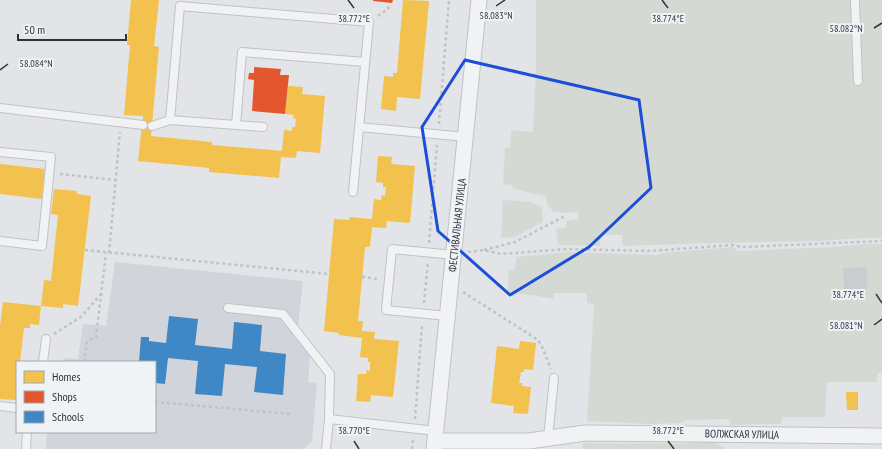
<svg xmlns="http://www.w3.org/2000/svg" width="882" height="449" font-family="'PT Sans Narrow',sans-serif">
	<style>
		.built { fill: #d1d4da }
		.green { fill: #d4dad3 }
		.homes { fill: #f2c14e }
		.shops { fill: #e4572e }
		.schools { fill: #3f88c5 }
		.building { fill: #cacccf }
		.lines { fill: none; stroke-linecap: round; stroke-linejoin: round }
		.lane-casing { stroke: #c0c2c5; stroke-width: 10 }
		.street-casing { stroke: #c0c2c5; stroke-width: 17 }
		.path { stroke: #c0c3c5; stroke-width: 2.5; stroke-dasharray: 3 3; stroke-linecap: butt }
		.lane { stroke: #f1f2f4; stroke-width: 8 }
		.street { stroke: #f1f2f4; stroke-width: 15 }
		.marked { fill: none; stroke: #1d4ed8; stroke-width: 3; stroke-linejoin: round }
		.ticks { fill: none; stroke: #2a343f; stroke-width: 1.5 }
		.labels { text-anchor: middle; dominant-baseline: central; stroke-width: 4; stroke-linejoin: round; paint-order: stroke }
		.street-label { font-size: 11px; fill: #2a343f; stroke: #f0f3f6 }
		.ticks-label { font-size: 10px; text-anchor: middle; fill: #2a343f; stroke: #f0f3f6; stroke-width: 4; stroke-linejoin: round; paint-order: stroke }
	</style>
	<rect width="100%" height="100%" fill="#e2e4e7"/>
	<path class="built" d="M115 262 303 281 298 326 311 343 308 382 317 383 312 442 303 449H46L47 432H155V362H64L65 358 78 359 83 324 106 326Z"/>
	<path class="green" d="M536 0H882V238C862 237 841 240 821 241 755 242 689 243 623 246L622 235H601L600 246 558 245 556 229 566 228 567 221 579 219 578 212 562 213 553 212 546 202V196L513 189 512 185 503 184 505 148H510L511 130 533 132 536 64Z
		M503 200 531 202 542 207 543 222 515 237 501 238Z
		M866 244H882V373H877V382H827L825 417H782L781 424 730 425V419L686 420 680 423 649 424 587 421 594 304 587 303V293H554L553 299 532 295 507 293 509 269 514 270 517 257 569 252 657 255 663 253 732 247 738 251 834 247Z
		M713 442 725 449H582L583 443 683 444Z"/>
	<path class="homes" d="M131 0H159L154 46 159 47 151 136 212 142V145L282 151 284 130 292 131V127H295L296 119 293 118 294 115 285 114 288 86 303 87 302 94 325 96 320 153 297 151 296 158 281 157 279 178 209 172V168L138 161 143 116 124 115 130 45H127Z
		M403 0 429 1 420 99 397 97 396 111 381 109 384 76 393 77V73H397Z
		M378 156 392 157 391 164 415 166 410 223 387 221 386 228 372 227 370 247H365L358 321H363L362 331 375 332 374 339 399 341 393 397 371 395 370 402 356 401 358 374H366L367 370 370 371V362H368V358L360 357 362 338 339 335V333L324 331 334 219 349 220 350 217 372 219 374 199 381 200 382 195 385 196 386 187H383V183L376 182Z
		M0 164 45 169 42 199 0 194Z
		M54 189 77 191V194L91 196 78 306 63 304V308L41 306 44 280 51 281 58 215 51 214Z
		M3 302 41 306 39 325 30 324V328H24L20 362H17L16 400 0 399V326Z
		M520 341 536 343 533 370 524 369V372H521L519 383H522V386L531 387 528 414 513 413 514 406 491 403 497 346 519 349Z
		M846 392H858V410H847Z"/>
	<path class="shops" d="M373 0H393L392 3 373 1Z
		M254 67 281 69 280 75H289L285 114 252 111 254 80 248 79 249 73H254Z"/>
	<path class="schools" d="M169 316 198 319 195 345 232 349 234 322 262 325 260 351 286 354 283 395 254 392 257 367 225 364 222 396 195 394 198 361 168 358 165 384 155 383V362H139L141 337H149V341L166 343Z"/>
	<path class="building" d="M867 267V289L844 290 843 268Z"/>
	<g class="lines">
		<g class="lane-casing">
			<path id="lane" d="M855 0 858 81
				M0 108 143 125
				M236 125 242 52 365 62
				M152 126 170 120
				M263 127 170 120 180 6 369 22 353 192
				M359 127 466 137
				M0 152 51 157 42 246 0 241
				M228 308 283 314 330 374 329 419 326 449
				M448 316 386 310 392 249 454 255
				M43 362 46 339
				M0 406 17 408
				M329 419 436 431
				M548 438 554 378
				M26 449 27 432"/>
		</g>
		<g class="street-casing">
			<path id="street" d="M435 441H529L585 433 882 436
				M434 449 479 0"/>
		</g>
		<path class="path" d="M378 16 388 9 389 3
			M439 124 449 0
			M60 174 115 180
			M429 243 437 145
			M85 250 329 274
			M484 250 515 242 565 216
			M468 252 483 250 501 254 567 249 650 251 732 245 742 247 882 241
			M109 253 120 132
			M362 277 379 279
			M463 292 535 338 541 344 551 369
			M424 303 428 262
			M54 334 81 317 101 294
			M84 362 87 342 96 337 106 253
			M155 402 292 414
			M415 419 422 324
			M412 449 413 440"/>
		<use href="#lane" class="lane"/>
		<use href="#street" class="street"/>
	</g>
	<path class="marked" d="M465 60 639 100 651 188 589 247 510 295 438 231 422 127Z"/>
	<path class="ticks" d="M348 0 354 8M662 0 668 8M496 6 505 0M874 28 882 23M0 70 8 64M876 294 882 303M874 325 882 319M354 441 359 449M668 441 674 449"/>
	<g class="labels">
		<g class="street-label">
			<text transform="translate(457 225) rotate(-84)">ФЕСТИВАЛЬНАЯ УЛИЦА</text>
			<text transform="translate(742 434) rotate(1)">ВОЛЖСКАЯ УЛИЦА</text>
		</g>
	</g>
	<g class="ticks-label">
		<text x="496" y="19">58.083°N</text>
		<text x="354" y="22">38.772°E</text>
		<text x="668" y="22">38.774°E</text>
		<text x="846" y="32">58.082°N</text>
		<text x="36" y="67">58.084°N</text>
		<text x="848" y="298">38.774°E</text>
		<text x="846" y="329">58.081°N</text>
		<text x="354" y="434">38.770°E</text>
		<text x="668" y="434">38.772°E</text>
	</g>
	<rect x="16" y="361" width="140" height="72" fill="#f0f3f6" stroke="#a1a7ad"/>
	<rect x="24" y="371" width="20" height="12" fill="#f2c14e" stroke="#a1a7ad"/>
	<text x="52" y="381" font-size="12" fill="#2a343f">Homes</text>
	<rect x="24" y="391" width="20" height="12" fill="#e4572e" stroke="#a1a7ad"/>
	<text x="52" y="401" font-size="12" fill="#2a343f">Shops</text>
	<rect x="24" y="411" width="20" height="12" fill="#3f88c5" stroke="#a1a7ad"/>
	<text x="52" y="421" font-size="12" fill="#2a343f">Schools</text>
	<path d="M18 34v6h108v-6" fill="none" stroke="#2a343f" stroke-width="2"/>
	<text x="24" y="34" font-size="12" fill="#2a343f" stroke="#f0f3f6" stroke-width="3" paint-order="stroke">50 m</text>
</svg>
